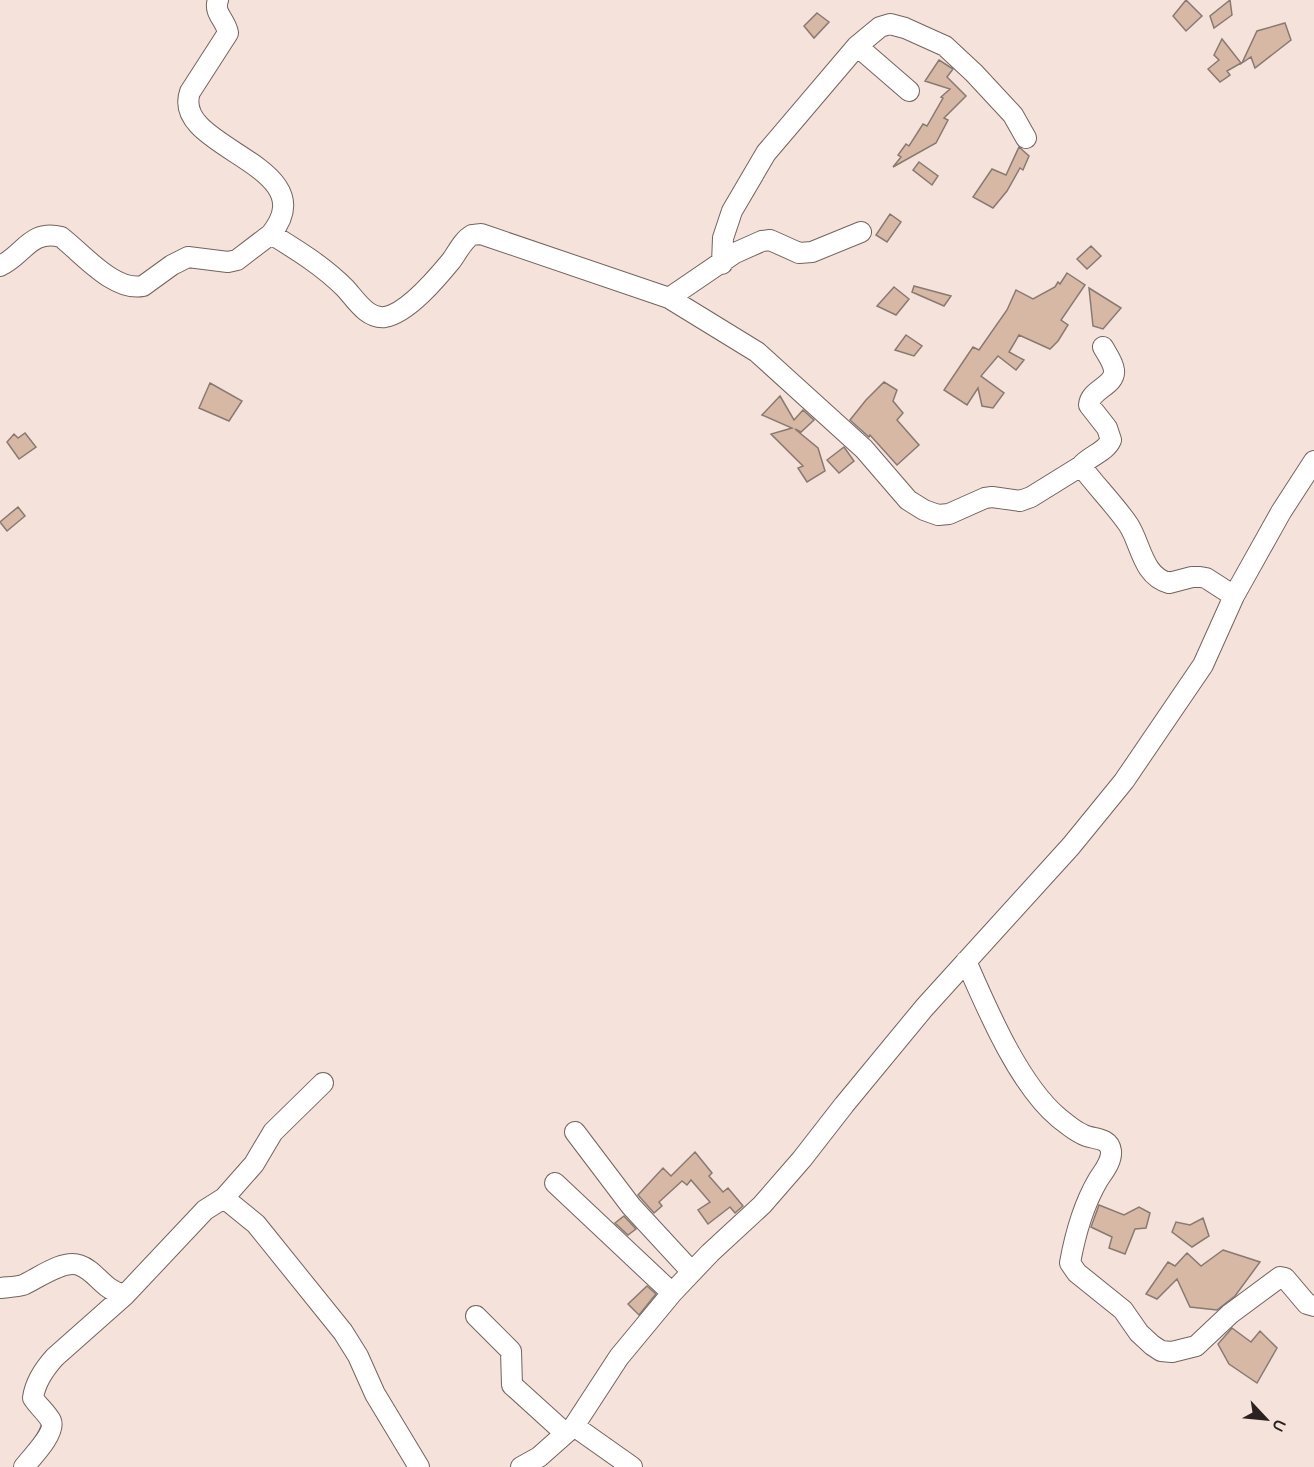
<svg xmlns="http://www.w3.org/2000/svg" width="1314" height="1467" font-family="Quicksand,sans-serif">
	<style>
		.building { fill: #d7b8a4; stroke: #887a71; stroke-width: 1.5 }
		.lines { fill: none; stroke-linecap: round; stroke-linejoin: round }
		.minor-casing { stroke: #73645d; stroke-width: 22 }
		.minor { stroke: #fff; stroke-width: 20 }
	</style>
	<rect width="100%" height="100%" fill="#f4e2db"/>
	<path class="building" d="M1186 0 1202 16 1186 31 1173 16Z
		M1230 0 1232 15 1214 28 1210 16Z
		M817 13 829 22 814 38 804 26Z
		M1285 23 1291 40 1255 68 1251 57 1242 63 1257 31Z
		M1222 39 1241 63 1227 71 1230 75 1220 82 1208 69 1219 60 1214 55Z
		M939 60 953 69 947 77 966 96 944 118 948 120 936 143 893 167 901 157 898 155 906 144 909 146 923 124 927 126 943 98 941 97 950 89 925 81Z
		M1019 147 1029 156 1023 170 1020 168 1007 191 993 208 973 197 992 169 1006 175Z
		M919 162 938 176 932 185 913 170Z
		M890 214 901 222 887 242 876 235Z
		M1091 246 1101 256 1087 269 1077 259Z
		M1067 273 1085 285 1061 320 1068 325 1058 341 1050 349 1019 335 1009 352 1024 360 1016 370 998 356 981 376 1004 393 993 408 982 406 978 388 967 405 944 390 973 347 979 350 1007 310 1016 290 1033 299 1055 287 1058 282 1060 284Z
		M914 286 951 296 944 306 912 292Z
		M894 287 909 299 896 315 877 306Z
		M1089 288 1121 308 1103 329 1093 326Z
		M906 335 922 346 914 356 895 350Z
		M884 382 897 390 893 401 903 413 897 420 919 445 897 465 870 435 869 437 850 420 866 400Z
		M210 383 242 401 229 421 199 408Z
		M780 396 794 420 803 410 814 420 801 432 795 429 818 448 825 471 807 482 798 468 803 466 771 434 792 428 762 415Z
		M25 433 36 447 19 459 7 442 14 434 18 438Z
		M844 447 854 461 839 473 827 460Z
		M18 507 25 516 7 531 0 522Z
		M695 1152 712 1173 709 1176 723 1192 728 1188 743 1206 735 1213 730 1207 708 1224 698 1210 710 1202 691 1180 687 1185 682 1181 659 1202 662 1206 654 1213 638 1195 663 1168 671 1176Z
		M1099 1205 1124 1215 1139 1207 1150 1213 1146 1228 1135 1229 1125 1254 1109 1248 1112 1237 1091 1227Z
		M624 1216 636 1229 628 1235 615 1223Z
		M1203 1218 1209 1236 1192 1247 1172 1232 1176 1222 1190 1225Z
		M1223 1250 1260 1262 1235 1296 1217 1310 1190 1307 1177 1279 1157 1299 1146 1294 1168 1262 1175 1266 1187 1253 1201 1266Z
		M647 1286 656 1294 639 1315 628 1304Z
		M1232 1328 1251 1342 1260 1331 1277 1348 1257 1383 1229 1364 1218 1344Z"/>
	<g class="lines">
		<g class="minor-casing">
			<path id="minor" d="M218 0C213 13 226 20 228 33L190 92C170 149 327 164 271 234
				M857 46 909 91
				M722 264 723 238 732 211 766 153 857 46 880 27 890 24 905 28 945 46 974 73 1013 115 1026 138
				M0 266C24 255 30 229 61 237 82 253 114 292 143 286L172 265 188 257 228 262 237 260 271 234C297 250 323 266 345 288 356 300 367 319 385 317 408 313 437 278 451 261 457 253 463 240 472 235 473 235 479 234 481 234L669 298 757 352 864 449 908 500 924 510 938 515 949 514 985 498 992 497 1020 501 1031 497 1081 466C1096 486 1114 504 1128 524 1141 543 1142 576 1169 583L1192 577H1200L1206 578 1234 596
				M669 298 735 253 762 241 770 240 799 253 812 252 861 232
				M1081 466C1089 456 1106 452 1111 440L1107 428 1089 405C1090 389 1116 386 1114 370 1113 362 1107 354 1103 347
				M966 961C987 1009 1019 1085 1059 1118 1067 1124 1073 1130 1082 1134 1091 1140 1109 1136 1111 1151 1112 1162 1103 1172 1098 1180 1084 1204 1075 1235 1070 1263L1077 1273 1123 1310 1139 1333 1152 1345 1161 1351 1172 1352 1196 1346 1230 1314 1280 1277 1285 1278 1307 1304 1314 1306
				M575 1132 631 1206 691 1271
				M555 1183 672 1293
				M224 1198 254 1164 273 1132 323 1083
				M0 1288C7 1287 16 1287 23 1285 37 1279 63 1259 79 1265 97 1271 102 1290 125 1295L205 1210 224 1198 256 1224 343 1332 358 1356 375 1394 419 1467
				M476 1316 511 1351 512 1385 565 1433
				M574 1426 632 1467
				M24 1467C31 1458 56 1433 51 1421 47 1413 38 1406 33 1398 35 1383 45 1368 55 1357L125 1295
				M521 1467 539 1457 574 1426 619 1357 672 1293 710 1253 762 1205 802 1159 844 1105 924 1008 1071 846 1124 781 1203 665 1234 596 1281 512 1314 461"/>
		</g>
		<use href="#minor" class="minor"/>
	</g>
	<g transform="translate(1266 1419) rotate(116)" stroke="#f4e2db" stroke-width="4.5" paint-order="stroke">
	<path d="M0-4.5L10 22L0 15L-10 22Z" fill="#292220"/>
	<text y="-9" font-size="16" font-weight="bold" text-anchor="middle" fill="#292220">U</text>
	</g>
</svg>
